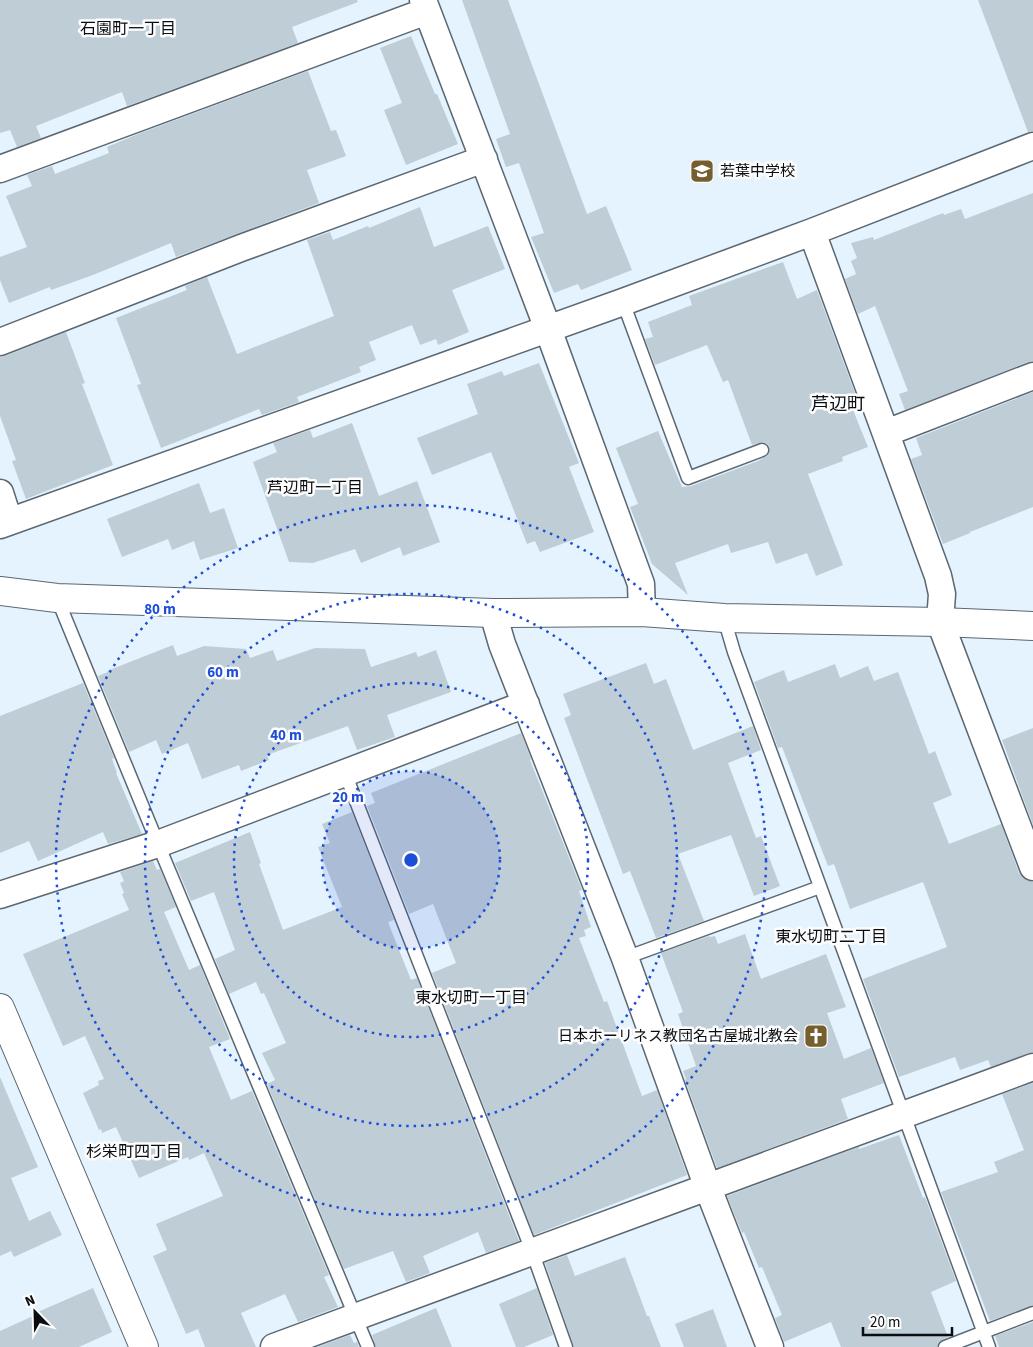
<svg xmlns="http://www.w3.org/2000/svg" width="1033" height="1347" font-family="'Source Sans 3','Noto Sans JP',sans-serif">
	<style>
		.building { fill: #bfcdd7 }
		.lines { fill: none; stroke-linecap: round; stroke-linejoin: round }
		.service-casing { stroke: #5b6771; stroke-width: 15 }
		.minor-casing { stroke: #5b6771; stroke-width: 29 }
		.tertiary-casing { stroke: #5b6771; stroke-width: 30 }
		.service { stroke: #fff; stroke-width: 12 }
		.minor { stroke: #fff; stroke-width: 26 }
		.tertiary { stroke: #fff; stroke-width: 28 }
		.ring { fill: none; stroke: #1d4ed8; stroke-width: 2.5; stroke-dasharray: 2.5 5 }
		.labels { text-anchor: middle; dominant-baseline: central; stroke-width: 5; stroke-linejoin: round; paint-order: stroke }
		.poi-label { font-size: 15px; fill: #090d11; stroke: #fdfdfd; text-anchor: start }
		.neighbourhood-label { font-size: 16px; fill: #090d11; stroke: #fdfdfd }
		.quarter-label { font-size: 18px; fill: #090d11; stroke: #fdfdfd }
		.centre { fill: #1d4ed8; stroke: #fdfdfd; stroke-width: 2.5 }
		.ring-label { font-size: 15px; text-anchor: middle; font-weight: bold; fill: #1d4ed8; stroke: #fdfdfd; stroke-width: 5; stroke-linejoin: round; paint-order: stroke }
	</style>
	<rect width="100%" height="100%" fill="#e4f3fd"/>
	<path class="building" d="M0 0H357L358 2 292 27 298 43 127 106 122 92 36 126 41 138 17 147 10 130 0 133Z
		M462 0H508L587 214 606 206 632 270 581 290 578 284 554 293 531 237 544 233 519 163 506 167 496 139 510 134Z
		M978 0H1033V131L1028 132Z
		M411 36 435 94H437L458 144 406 165 384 110 402 103 380 48Z
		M308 71 331 131 336 130 346 156 307 170 319 203 176 257 171 243 93 275 51 290 50 287 9 303 0 280V257L27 247 6 196 32 186 27 175 52 166 55 174 109 153 107 147 138 134Z
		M1033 193V361L1028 362 905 410 899 394 908 391 875 306 858 314 845 279 856 274 851 261 857 258 851 243 873 237 874 240 943 213 944 215 961 209 965 219Z
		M420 207 434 247 488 226 505 269 452 290 469 332 438 345 436 339 420 345 412 325 369 342 376 360 359 367 361 372 297 397 299 402 262 415 259 409 161 448 137 385 141 384 116 318 187 290 185 286 207 277 237 354 334 316 307 240 330 232 333 240 368 226 369 228Z
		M783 262 797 299 817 290 860 407 853 410 868 447 842 457 843 461 808 474 843 565 816 576 807 553 776 564 768 542 731 553 728 544 675 563 688 595 652 564 630 507 638 504 616 448 658 431 682 487 691 486 758 461 768 455 770 448 767 444 763 442 752 445 728 380 723 382 707 345 655 365 645 339 653 337 648 322 692 305 689 296Z
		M66 332 85 383 82 384 113 465 26 499 12 461 16 460 0 416V357L5 356Z
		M539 363 579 463 569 467 594 532 540 552 535 541 527 544 491 452 432 475 417 438 478 414 467 384 502 371 504 376Z
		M1033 392V507L970 532V533L943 544 911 459 922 455 916 438Z
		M352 423 379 496 417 481 440 542 403 556 400 547 361 563 355 549 313 563 289 562 253 462 277 452 273 443 310 430 313 438Z
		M199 483 210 513 224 508 238 548 200 560 194 541 172 550 168 539 122 557 107 519Z
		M173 645 177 656 204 646 246 649 250 658 273 650 277 661 315 648 365 649 371 667 416 652 418 657 436 650 451 692 387 715 395 737 357 750 348 726 267 755 269 760 241 771 239 765 202 779 188 743 162 754 156 740 129 752 98 676 108 672 107 671Z
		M646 663 654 684 666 679 693 750 753 726 761 750 728 763 756 838 761 836 780 886 754 896 731 835 678 854 704 921 656 938 630 871 623 874 564 718 571 715 563 694Z
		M835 664 840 678 868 666 874 681 898 672 929 754 935 751 952 795 933 803 949 844 1001 824 1019 873 1024 879 1033 882V1052L991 1067 988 1060 960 1070 955 1057 899 1077 863 979 947 947 923 882 850 909 834 864 828 866 782 747 778 748 754 682 784 670 788 682Z
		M83 683 114 758 112 759 117 773H116L142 834 108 844 103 832 38 861 29 841 0 853V716Z
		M1033 728V825L1002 740Z
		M521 733 531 759 530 760 582 890 579 891 591 927 584 930 586 936 579 938 604 1002 607 1001 642 1096 657 1090 687 1175 534 1235 432 973 456 963 433 904 409 914 367 806 375 803 371 793Z
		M352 812 394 920 388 922 411 980 417 978 519 1241 486 1253 478 1232 423 1256 430 1273 406 1282 393 1251 344 1269 267 1084 275 1080 262 1053 286 1043 264 993 261 994 256 982 229 994 215 959 235 950 214 892 191 901 175 863 250 832 261 863 259 864 283 930 342 907 318 847 330 843 322 824Z
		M153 861 157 870 160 869 176 907 164 912 189 970 200 965 230 1039 209 1047 231 1100 252 1091 329 1275 324 1277 338 1307 298 1322 285 1294 241 1313 256 1347H205L198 1329 186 1334 153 1256 167 1250 156 1224 223 1196 204 1153 189 1160 188 1157 139 1178 116 1127 102 1133 101 1129 99 1130 83 1093 99 1085 98 1081 104 1079 85 1036 63 1046 23 954 129 910 122 894 124 893 120 883 124 881 120 872Z
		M745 934 761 979 826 954 846 1007 827 1013 844 1059 871 1048 884 1083 841 1099 848 1119 717 1168 685 1080 686 1079 683 1071 696 1066 678 1014 683 1012 661 953 709 936 710 937 715 936 718 944Z
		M0 1077 38 1167 11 1178 29 1221 50 1211 62 1235 14 1257 11 1251 0 1256Z
		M1033 1083V1305L990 1321 941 1192 998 1172 994 1162 1024 1150 1002 1094Z
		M899 1135 923 1198 925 1197 956 1281 931 1292 948 1337 939 1342 937 1347H841L831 1322 784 1342 775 1318 782 1315 762 1267 759 1268 744 1232 742 1233 727 1196 859 1147V1149Z
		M567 1255 575 1276 625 1257 647 1316H649L661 1347H574L545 1263Z
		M93 1288 112 1332 79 1347H0V1331L33 1316V1314Z
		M537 1288 553 1335 524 1347H516L499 1304Z
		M436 1308 452 1347H376L372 1335Z
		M713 1309 727 1347H684L675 1324Z
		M1033 1322V1347H999L995 1336Z
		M350 1335 354 1343 357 1342 359 1347H317Z"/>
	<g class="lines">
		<g class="service-casing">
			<path id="service" d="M623 302 688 478 762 450
				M57 598 158 844 368 1347
				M724 618 734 652 989 1347
				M345 773 532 1251 566 1347
				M625 958 820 887
				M945 1347 1033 1313"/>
		</g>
		<g class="minor-casing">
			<path id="minor" d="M423 0 548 329 641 584 642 612
				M0 169 427 11
				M812 232 938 576 942 594 940 622 1033 867
				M0 342 241 248 484 159
				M886 433 1033 376
				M0 493 9 521
				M0 525 623 302 812 232 1033 146
				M493 613 502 644 625 958 708 1188 770 1347
				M0 895 158 844 526 704
				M274 1347 1033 1067"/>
		</g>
		<g class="tertiary-casing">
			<path id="tertiary" d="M0 591 57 598 493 613 642 612 724 618 940 622 1033 626
				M0 1008 144 1347"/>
		</g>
		<use href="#service" class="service"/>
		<use href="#minor" class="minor"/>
		<use href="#tertiary" class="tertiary"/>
	</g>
	<circle cx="411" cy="860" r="89" fill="#1d4ed8" fill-opacity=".12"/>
	<g class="ring">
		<circle cx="411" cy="860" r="89"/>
		<circle cx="411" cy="860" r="177"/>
		<circle cx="411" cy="860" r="266"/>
		<circle cx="411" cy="860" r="355"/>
	</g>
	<defs>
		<g id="school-square" transform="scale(1.25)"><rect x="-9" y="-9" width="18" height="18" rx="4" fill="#755f2e" stroke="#fdfdfd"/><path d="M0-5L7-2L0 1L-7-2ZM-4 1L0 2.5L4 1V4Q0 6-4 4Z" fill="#fff"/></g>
		<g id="church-square" transform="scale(1.25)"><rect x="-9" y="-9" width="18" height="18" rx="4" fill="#755f2e" stroke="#fdfdfd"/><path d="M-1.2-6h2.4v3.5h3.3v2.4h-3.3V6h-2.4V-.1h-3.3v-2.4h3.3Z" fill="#fff"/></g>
	</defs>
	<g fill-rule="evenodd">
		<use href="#school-square" x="702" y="171"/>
		<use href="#church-square" x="816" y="1036"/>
	</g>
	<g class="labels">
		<g class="poi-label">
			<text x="720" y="171">若葉中学校</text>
			<text x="798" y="1036" text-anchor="end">日本ホーリネス教団名古屋城北教会</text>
		</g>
		<g class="neighbourhood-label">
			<text x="128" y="29">石園町一丁目</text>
			<text x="315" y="488">芦辺町一丁目</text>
			<text x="831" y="937">東水切町二丁目</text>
			<text x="471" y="998">東水切町一丁目</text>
			<text x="134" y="1152">杉栄町四丁目</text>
		</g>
		<g class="quarter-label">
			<text x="838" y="404">芦辺町</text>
		</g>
	</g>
	<circle cx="411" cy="860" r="8" class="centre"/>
	<g class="ring-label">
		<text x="160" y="614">80 m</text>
		<text x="223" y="677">60 m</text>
		<text x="286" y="740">40 m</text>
		<text x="348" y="802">20 m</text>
	</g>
	<g transform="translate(35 1312) rotate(337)" stroke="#fdfdfd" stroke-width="4" paint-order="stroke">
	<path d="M0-4L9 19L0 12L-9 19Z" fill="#090d11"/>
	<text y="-8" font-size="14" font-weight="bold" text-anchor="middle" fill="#090d11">N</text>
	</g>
	<path d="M863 1327v8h89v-8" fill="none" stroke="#090d11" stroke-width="2.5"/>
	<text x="870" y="1327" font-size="15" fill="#090d11" stroke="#fdfdfd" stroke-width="4" paint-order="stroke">20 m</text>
</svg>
